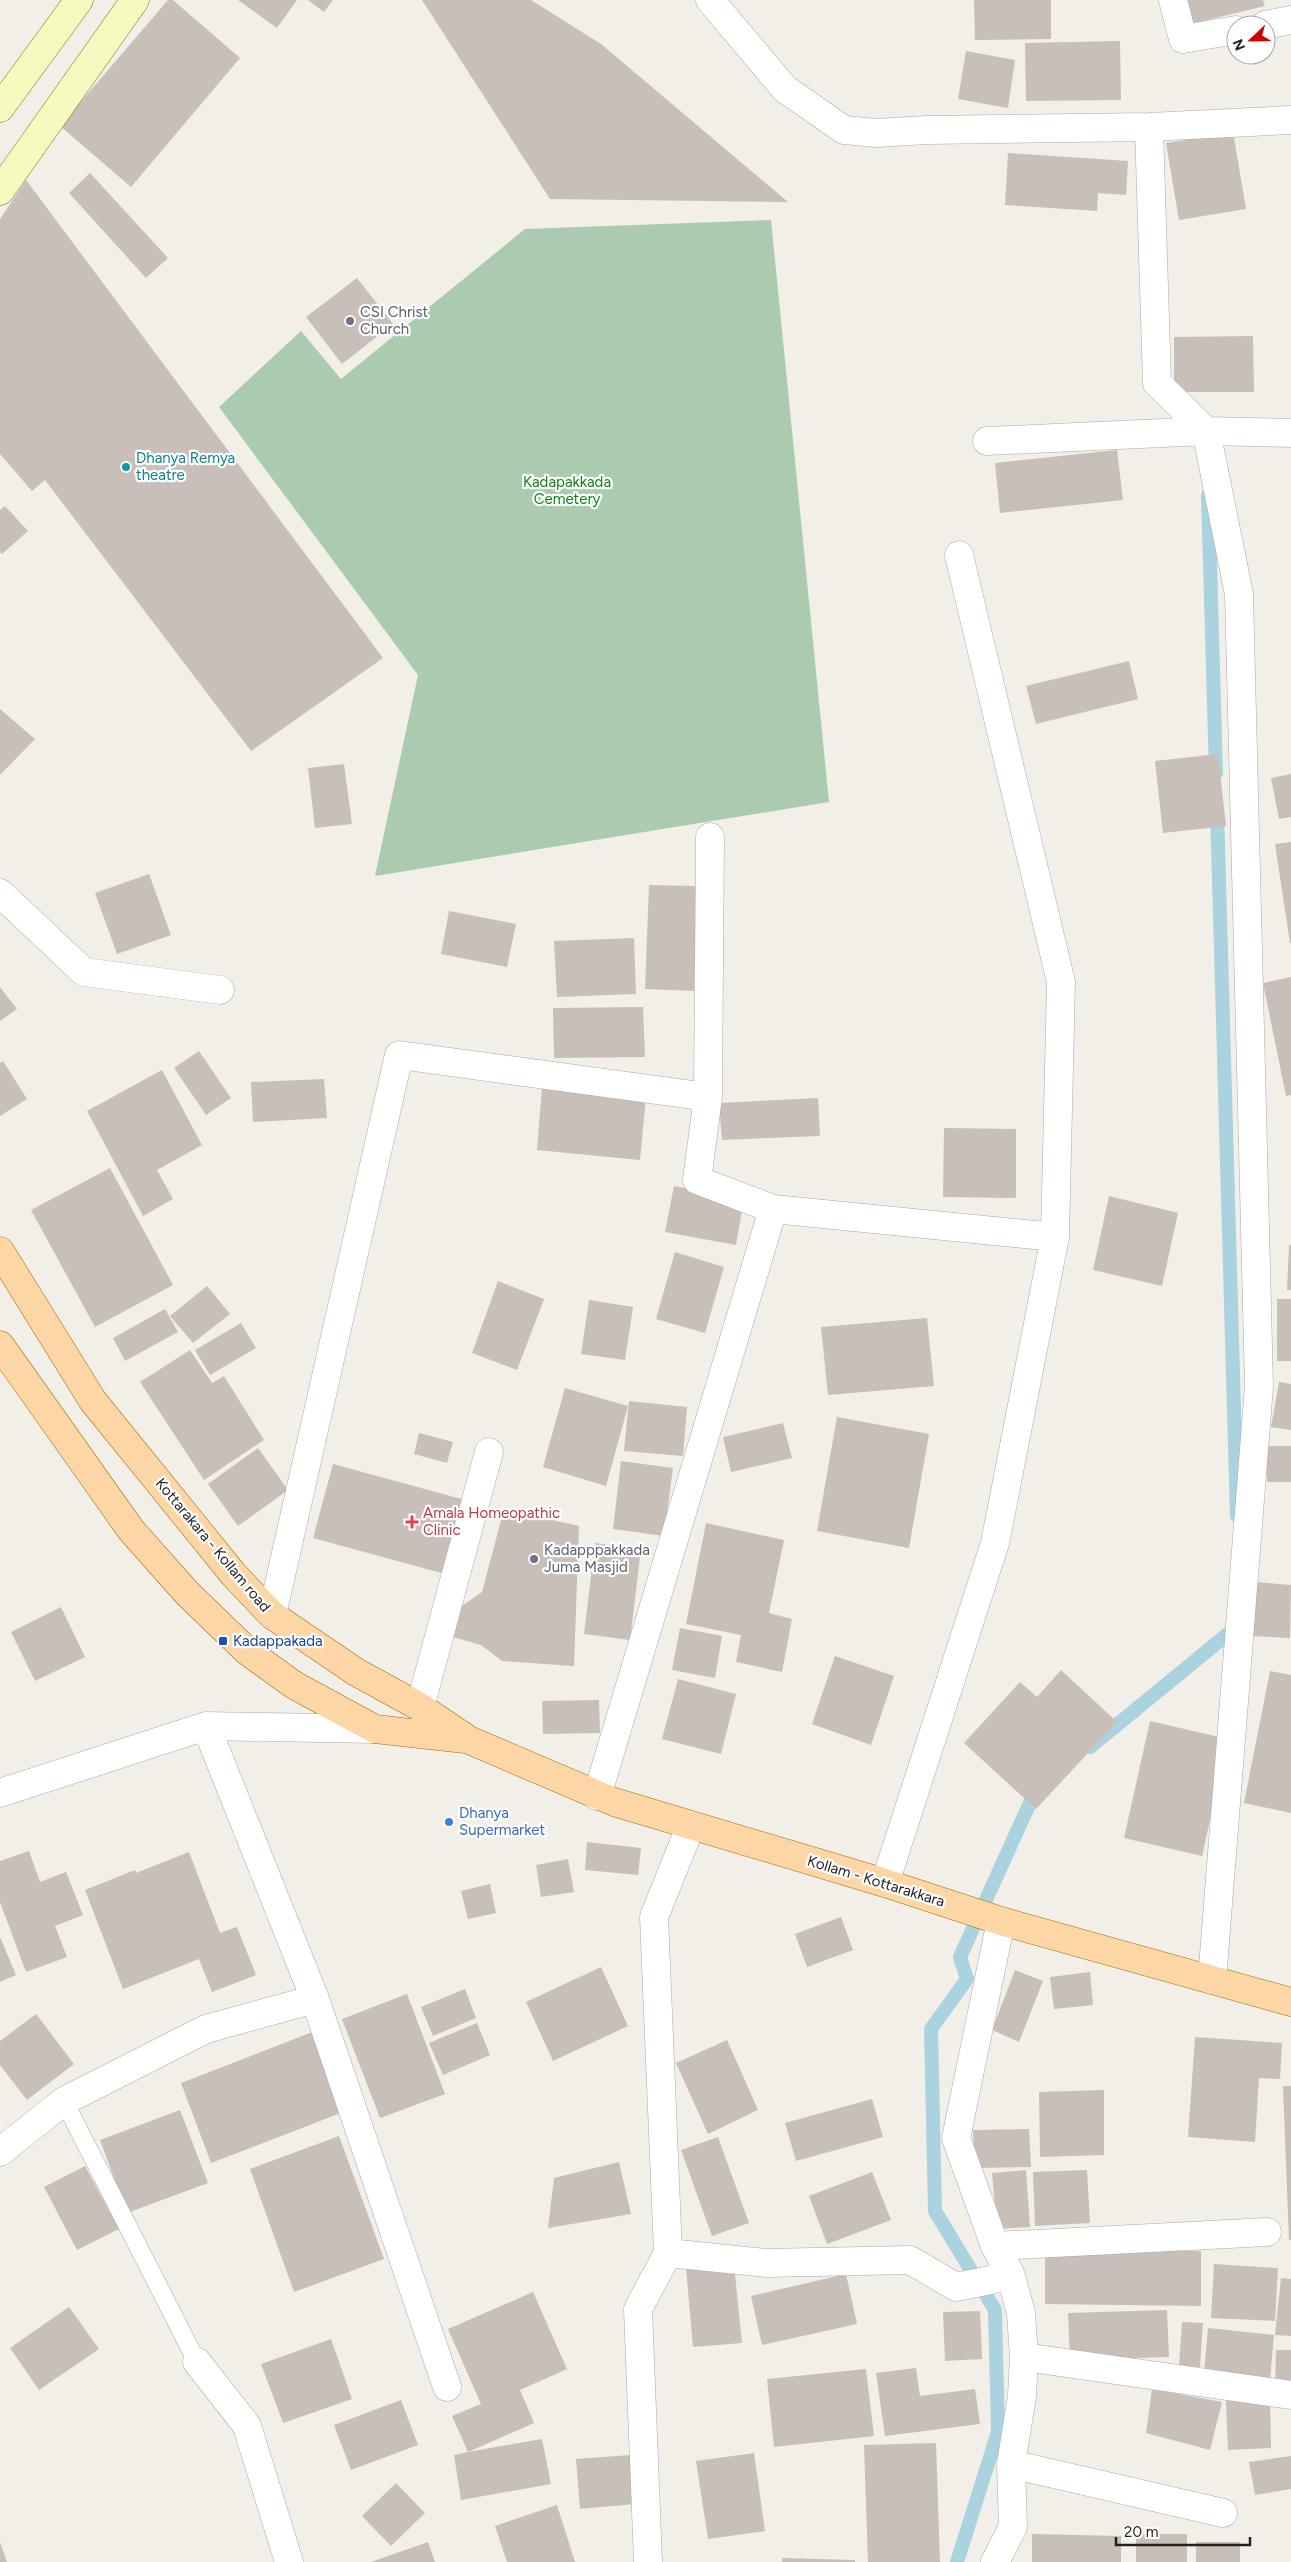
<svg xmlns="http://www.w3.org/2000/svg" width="1291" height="2562" font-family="Figtree,sans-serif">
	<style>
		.cemetery { fill: #aacbaf }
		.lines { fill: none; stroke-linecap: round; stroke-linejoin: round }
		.stream { stroke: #aad3df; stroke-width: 14 }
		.building { fill: #c7bfb8 }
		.lane-casing { stroke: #a9a9a9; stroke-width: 19 }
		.street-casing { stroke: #a9a9a9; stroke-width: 29 }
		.secondary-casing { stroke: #707d05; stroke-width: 29 }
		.primary-casing { stroke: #a06b00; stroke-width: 29 }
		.lane { stroke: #fff; stroke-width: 18 }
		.street { stroke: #fff; stroke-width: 28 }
		.secondary { stroke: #f7fabf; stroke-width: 28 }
		.primary { stroke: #fcd6a4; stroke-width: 28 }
		.worship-dot { fill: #6b7280; stroke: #fff; stroke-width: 2 }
		.culture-dot { fill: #0f9aa8; stroke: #fff; stroke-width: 2 }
		.health-dot { fill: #e0444e; stroke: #fff; stroke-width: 2 }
		.transit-dot { fill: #1a4fb4; stroke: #fff; stroke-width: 2 }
		.shop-dot { fill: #3f7fe0; stroke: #fff; stroke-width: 2 }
		.labels { text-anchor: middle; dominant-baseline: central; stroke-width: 4.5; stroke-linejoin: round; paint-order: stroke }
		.worship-label { font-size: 15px; fill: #5b616d; stroke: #fff; text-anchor: start }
		.culture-label { font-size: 15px; fill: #0d838f; stroke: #fff; text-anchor: start }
		.park-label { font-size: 15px; fill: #0c8416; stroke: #fff }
		.health-label { font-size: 15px; fill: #be3a42; stroke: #fff; text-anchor: start }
		.street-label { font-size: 15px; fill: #222; stroke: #fff }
		.transit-label { font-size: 15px; fill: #164399; stroke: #fff; text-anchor: start }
		.shop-label { font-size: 15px; fill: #366cbe; stroke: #fff; text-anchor: start }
	</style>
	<rect width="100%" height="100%" fill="#f2efe9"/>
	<path class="cemetery" d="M771 220 829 802 375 876 418 675 219 407 301 331 341 379 525 229Z"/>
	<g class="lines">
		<path class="stream" d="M1208 495 1216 773
			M1217 810 1237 1516
			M1090 1747 1240 1624
			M957 2562 998 2432 995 2310 935 2211 931 2029 967 1979 960 1957 1034 1794 1039 1789"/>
	</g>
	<path class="building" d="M168 0H173L240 58 131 187 60 126Z
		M238 0H297L277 28Z
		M308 0H333L324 12Z
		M422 0H531L601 44 788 202 550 199Z
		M974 0H1051V39L975 40Z
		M1181 0H1263L1265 6 1187 25Z
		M1120 41 1121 100 1026 101 1025 43Z
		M966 51 1015 60 1008 108 958 99Z
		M1233 132 1246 209 1179 220 1166 143Z
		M1008 153 1128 161 1126 195 1098 193 1097 211 1005 205Z
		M90 173 168 258 146 278 69 193Z
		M26 180 383 658 251 751 45 480 32 491 0 454V219Z
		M357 278 393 324 342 364 306 317Z
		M1253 336 1254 392H1174V337Z
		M1117 450 1123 500 1000 513 995 463Z
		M5 506 28 531 2 554 0 552V510Z
		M1129 661 1138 699 1036 724 1026 686Z
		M0 709 35 739 0 775Z
		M1218 754 1226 826 1163 833 1155 761Z
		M344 764 352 824 315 828 308 768Z
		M1291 774V817L1279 819 1271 778Z
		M1291 842V943H1290L1275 844Z
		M149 874 171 935 117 954 95 893Z
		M649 885 697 886 694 991 645 989Z
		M449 911 516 924 507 967 441 954Z
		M634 938 636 994 557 997 554 941Z
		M1291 977V1095L1286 1096 1263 983Z
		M0 987 17 1009 0 1021Z
		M643 1007 645 1057 554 1058 553 1008Z
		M199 1051 231 1098 206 1115 174 1068Z
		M3 1061 27 1099 0 1116V1063Z
		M162 1070 202 1145 157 1170 173 1199 143 1216 87 1111Z
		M324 1079 327 1118 253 1122 251 1082Z
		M542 1087 646 1097 640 1160 537 1150Z
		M818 1098 820 1136 722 1140 719 1103Z
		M944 1128 1016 1129V1198L943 1197Z
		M110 1168 173 1285 95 1327 31 1210Z
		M674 1186 744 1199 736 1245 665 1232Z
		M1109 1196 1178 1213 1162 1286 1093 1270Z
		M1289 1245H1291V1290H1287Z
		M675 1252 724 1267 705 1333 656 1319Z
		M498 1281 544 1299 517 1370 472 1353Z
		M207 1286 230 1314 193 1343 170 1316Z
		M1277 1299H1291V1361H1277Z
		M589 1300 633 1307 625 1360 581 1354Z
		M165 1309 178 1332 125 1361 113 1338Z
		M927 1318 934 1386 828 1395 821 1327Z
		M241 1323 256 1348 210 1375 195 1350Z
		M190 1350 212 1383 224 1376 264 1440 204 1480 140 1382Z
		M1279 1382 1291 1384V1430L1271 1427Z
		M565 1388 628 1406 606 1486 543 1467Z
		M629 1401 687 1407 683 1456 624 1451Z
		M837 1417 929 1434 909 1548 817 1531Z
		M783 1423 792 1458 731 1472 723 1437Z
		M419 1433 453 1442 447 1463 414 1454Z
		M1266 1446H1291V1482H1267Z
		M258 1448 288 1490 238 1526 208 1484Z
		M621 1461 673 1468 664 1536 613 1529Z
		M333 1464 465 1500 445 1574 313 1538Z
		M504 1509 579 1526 574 1666 502 1661 481 1645 453 1637 449 1615 482 1592Z
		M706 1523 784 1540 769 1613 792 1619 782 1672 736 1662 741 1635 686 1624Z
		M595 1543 641 1549 630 1640 584 1634Z
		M1256 1582 1291 1585 1290 1638 1252 1636Z
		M61 1607 85 1657 35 1681 11 1632Z
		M680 1628 722 1636 715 1678 672 1670Z
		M835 1656 894 1676 871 1745 812 1724Z
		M1061 1670 1117 1722 1036 1809 964 1743 1020 1682 1037 1697Z
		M1270 1671 1291 1675V1813L1244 1803Z
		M678 1679 736 1694 721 1754 662 1739Z
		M599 1700 600 1733 543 1734 542 1701Z
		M1150 1721 1228 1739 1202 1856 1124 1838Z
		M587 1842 641 1848 638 1875 585 1870Z
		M29 1851 40 1882 66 1872 83 1915 55 1926 67 1957 26 1972 0 1902V1861Z
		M189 1852 220 1933 237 1927 256 1975 212 1992 199 1959 123 1989 85 1890 135 1870 136 1873Z
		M568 1859 574 1892 541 1897 536 1865Z
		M490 1884 496 1913 468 1919 461 1891Z
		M841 1917 853 1950 807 1967 795 1934Z
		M0 1937 16 1975 0 1982Z
		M601 1967 628 2026 553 2061 526 2002Z
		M1015 1970 1043 1981 1019 2042 992 2030Z
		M1090 1972 1093 2005 1054 2009 1050 1977Z
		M465 1989 476 2018 433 2036 421 2007Z
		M407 1994 445 2094 380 2118 342 2019Z
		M36 2014 74 2064 27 2100 0 2065V2041Z
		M477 2023 490 2055 443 2075 429 2043Z
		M315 2031 346 2111 211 2163 181 2083Z
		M1195 2037 1282 2043 1280 2079 1259 2078 1255 2142 1188 2137Z
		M727 2040 758 2110 708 2134 676 2063Z
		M1283 2086H1291V2240H1289Z
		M1104 2090V2155L1040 2157 1039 2092Z
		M872 2099 883 2137 796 2161 785 2123Z
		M180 2110 208 2183 127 2213 100 2140Z
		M1029 2129 1031 2167 975 2168 973 2130Z
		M339 2136 384 2259 294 2292 250 2169Z
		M718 2137 749 2223 712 2236 681 2150Z
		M619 2162 631 2214 548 2228 554 2178Z
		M85 2166 119 2229 77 2250 44 2187Z
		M1026 2170 1030 2227 997 2229 992 2173Z
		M1087 2170 1090 2223 1035 2226 1033 2172Z
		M872 2172 891 2220 827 2244 809 2196Z
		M1045 2249 1201 2251V2306L1045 2304Z
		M734 2264 742 2343 693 2347 686 2268Z
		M1214 2264 1278 2268 1275 2321 1211 2318Z
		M846 2274 857 2324 762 2345 751 2296Z
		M1281 2278 1291 2279V2336L1275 2335Z
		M533 2292 567 2369 520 2390 534 2423 468 2452 542 2439 551 2484 461 2500 454 2455 468 2452 452 2416 481 2404 448 2329Z
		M69 2307 99 2349 39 2390 10 2348Z
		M1167 2310 1169 2357 1070 2360 1068 2313Z
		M980 2311 982 2359 945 2361 943 2312Z
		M1182 2322 1203 2323 1200 2367 1179 2366Z
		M1208 2328 1274 2335 1270 2380 1204 2373Z
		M331 2339 352 2399 283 2423 261 2364Z
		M1276 2350H1291V2389H1275Z
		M916 2368 920 2396 975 2389 980 2424 885 2436 876 2373Z
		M866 2369 874 2436 774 2447 767 2379Z
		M1152 2389 1222 2402 1210 2450 1146 2433Z
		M401 2400 418 2445 351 2470 334 2425Z
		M1270 2400 1271 2448 1228 2450 1226 2401Z
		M936 2443 940 2562H868L864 2445Z
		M754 2453 765 2531 708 2539 696 2461Z
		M631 2455 635 2504 580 2509 576 2459Z
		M1291 2456V2489L1255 2495 1249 2462Z
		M396 2483 425 2513 391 2546 362 2516Z
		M557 2505 575 2562H507L495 2526Z
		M1032 2534 1121 2536V2562H1032Z
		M1136 2534H1187V2562H1136Z
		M0 2542 7 2562H0Z
		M428 2542 435 2562H371Z
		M1196 2542H1240V2562H1196Z
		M782 2558 855 2560V2562H782Z"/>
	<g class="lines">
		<g class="lane-casing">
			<path id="lane" d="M64 2101 197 2362"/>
		</g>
		<g class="street-casing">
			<path id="street" d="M710 0 785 89 844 130 876 133 927 130 1149 127 1291 120
				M1173 0 1183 39 1236 30
				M1265 25 1291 20
				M1149 127 1157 383 1206 431
				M987 441 1206 431
				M0 893 84 972 220 990
				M708 1097 710 837
				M773 1209 1055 1237
				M272 1615 399 1055 708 1097 697 1180 773 1209 597 1796
				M420 1707 489 1452
				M206 1726 315 1999 447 2387
				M0 1793 206 1726 375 1729
				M691 1825 654 1917 668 2253 766 2263 910 2260 956 2287 991 2280 1010 2273
				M885 1883 995 1543 1055 1237 1061 982 959 555
				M1212 1980 1259 1386 1239 594 1206 431 1291 433
				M0 2152 64 2101 206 2029 315 1999
				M995 2246 1267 2232
				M1024 2357 1291 2395
				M197 2362 247 2426 289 2562
				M1011 2464 1223 2513
				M648 2562 638 2309 668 2253
				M995 2562 1013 2527 1011 2464 1022 2396 1024 2357 1021 2313 1010 2273 995 2246 956 2138 1001 1921"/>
		</g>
		<g class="secondary-casing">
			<path id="secondary" d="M0 108 79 0
				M0 191 135 0"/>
		</g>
		<g class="primary-casing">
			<path id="primary" d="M0 1251 93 1401 234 1575 272 1615 356 1672 420 1707 469 1740 614 1802 885 1883 1001 1921 1291 2002
				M0 1345 131 1530 187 1593 247 1651 294 1685 375 1729 465 1739"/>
		</g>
		<use href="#lane" class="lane"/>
		<use href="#street" class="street"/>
		<use href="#secondary" class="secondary"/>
		<use href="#primary" class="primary"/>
	</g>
	<g class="worship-dot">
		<circle cx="350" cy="321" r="5"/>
		<circle cx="534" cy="1559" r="5"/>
	</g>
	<circle class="culture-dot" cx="126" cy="467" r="5"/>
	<path class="health-dot" d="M409.5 1514.5h5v5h5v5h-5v5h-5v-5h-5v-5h5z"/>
	<rect class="transit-dot" x="218" y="1636" width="10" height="10" rx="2.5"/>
	<circle class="shop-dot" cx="449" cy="1822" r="5"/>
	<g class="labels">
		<g class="worship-label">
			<text x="360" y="312">CSI Christ<tspan x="360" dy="17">Church</tspan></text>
			<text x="544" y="1550">Kadapppakkada<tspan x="544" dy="17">Juma Masjid</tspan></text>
		</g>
		<g class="culture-label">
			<text x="136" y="458">Dhanya Remya<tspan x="136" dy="17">theatre</tspan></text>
		</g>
		<g class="park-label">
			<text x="567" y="482">Kadapakkada<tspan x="567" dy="17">Cemetery</tspan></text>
		</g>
		<g class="health-label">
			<text x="423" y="1513">Amala Homeopathic<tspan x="423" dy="17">Clinic</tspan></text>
		</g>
		<g class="street-label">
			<text transform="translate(213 1545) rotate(50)">Kottarakara - Kollam road</text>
			<text transform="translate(876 1881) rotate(17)">Kollam - Kottarakkara</text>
		</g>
		<g class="transit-label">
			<text x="233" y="1641">Kadappakada</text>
		</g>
		<g class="shop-label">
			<text x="459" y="1813">Dhanya<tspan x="459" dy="17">Supermarket</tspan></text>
		</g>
	</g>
	<g transform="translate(1251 40) rotate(248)"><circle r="24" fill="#ffffff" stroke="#a7a7a7"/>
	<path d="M0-4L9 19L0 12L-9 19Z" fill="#d40000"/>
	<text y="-8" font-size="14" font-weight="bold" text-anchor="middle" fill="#222222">N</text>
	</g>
	<path d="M1116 2537v8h134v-8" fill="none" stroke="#222222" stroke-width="2.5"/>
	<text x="1124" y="2537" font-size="15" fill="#222222" stroke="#ffffff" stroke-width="4" paint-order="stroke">20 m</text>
</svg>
